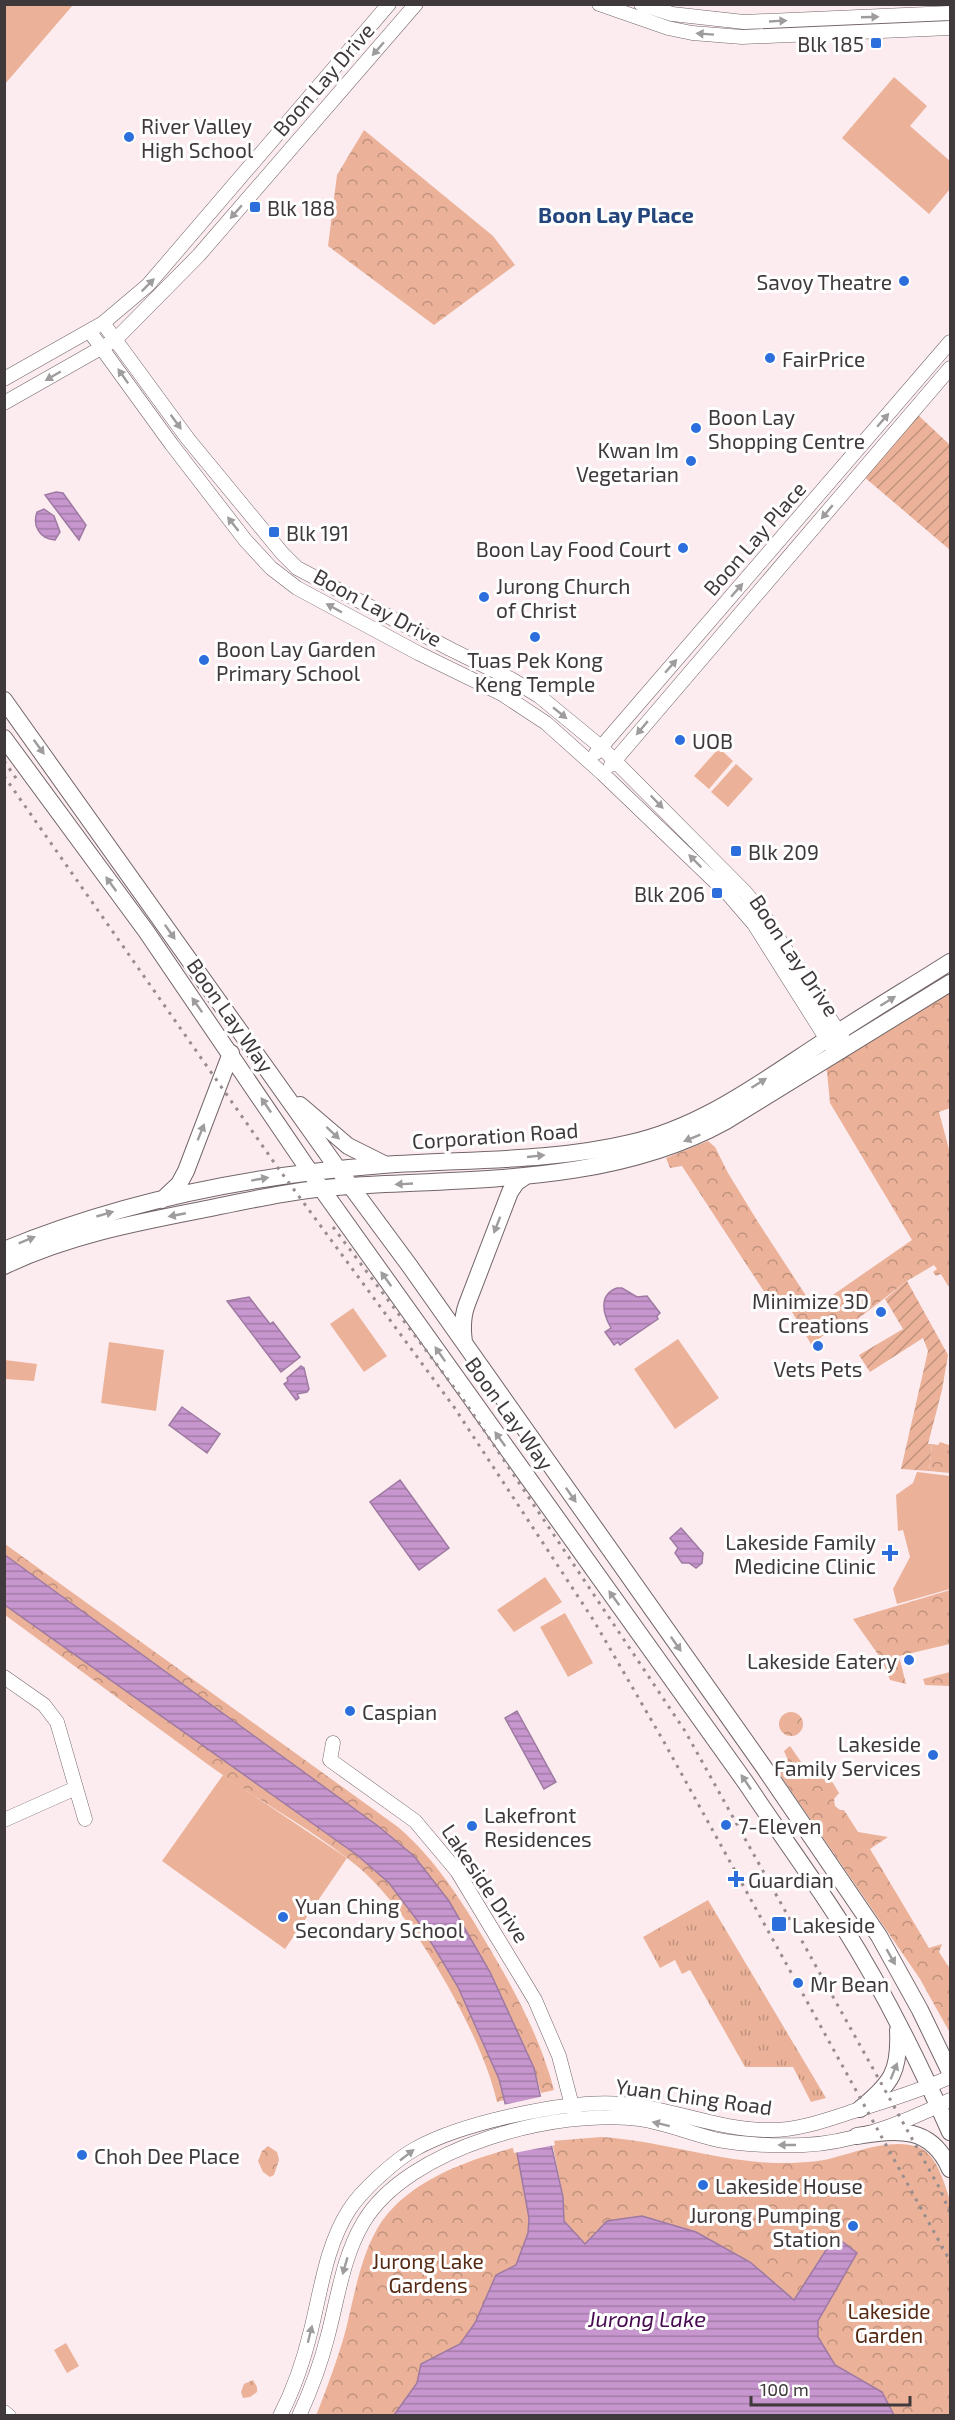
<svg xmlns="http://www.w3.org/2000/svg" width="955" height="2420" font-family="'Exo 2',sans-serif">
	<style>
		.grass { fill: url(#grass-tufts) }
		.park { fill: url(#park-crowns) }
		.garden { fill: url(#garden-furrows) }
		.pitch { fill: #ebb299 }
		.water { fill: url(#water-rules); stroke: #9e7aa2; stroke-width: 1.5 }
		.pier { fill: #fcecef }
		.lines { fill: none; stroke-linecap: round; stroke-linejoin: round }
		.minor-casing { stroke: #736669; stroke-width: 15 }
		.major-casing { stroke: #736669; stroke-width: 18 }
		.minor { stroke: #fff; stroke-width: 14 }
		.major { stroke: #fff; stroke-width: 16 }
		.rail { stroke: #978c8e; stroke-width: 3; stroke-dasharray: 3 6; stroke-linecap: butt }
		.oneway { fill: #9f9c9d }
		.poi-dot { fill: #2c6fdc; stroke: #fefefe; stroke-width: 2 }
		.labels { text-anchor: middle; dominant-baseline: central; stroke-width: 6; stroke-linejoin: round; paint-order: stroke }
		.poi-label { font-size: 21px; fill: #3f393b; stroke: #fefefe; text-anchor: start }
		.street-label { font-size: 21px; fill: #3f393b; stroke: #fefefe }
		.park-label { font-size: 21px; fill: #562912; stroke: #fefefe }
		.neighbourhood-label { font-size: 22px; font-weight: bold; fill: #25467c; stroke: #fefefe }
		.water-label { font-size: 22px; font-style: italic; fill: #470a50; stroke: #fefefe }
	</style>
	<defs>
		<pattern id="grass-tufts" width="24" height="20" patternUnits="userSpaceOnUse" patternTransform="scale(1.5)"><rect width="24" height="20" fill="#ebb299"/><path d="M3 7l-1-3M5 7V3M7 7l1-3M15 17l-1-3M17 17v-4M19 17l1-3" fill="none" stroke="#c0927e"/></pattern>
		<pattern id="park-crowns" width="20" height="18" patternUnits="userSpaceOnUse" patternTransform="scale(1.5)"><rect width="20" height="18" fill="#ebb299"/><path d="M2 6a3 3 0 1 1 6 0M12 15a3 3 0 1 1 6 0" fill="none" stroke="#c0927e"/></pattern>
		<pattern id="garden-furrows" width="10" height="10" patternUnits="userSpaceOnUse" patternTransform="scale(1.5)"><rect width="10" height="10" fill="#ebb299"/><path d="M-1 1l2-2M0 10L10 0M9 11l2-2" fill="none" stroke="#c0927e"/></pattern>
		<pattern id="water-rules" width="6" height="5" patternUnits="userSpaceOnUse" patternTransform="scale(1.5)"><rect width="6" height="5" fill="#c796ce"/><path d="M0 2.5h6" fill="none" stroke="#a37ba8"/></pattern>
	</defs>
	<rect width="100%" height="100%" fill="#fcecef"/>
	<path class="grass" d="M708 1900 826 2098 811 2102 793 2067H745L690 1970 682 1974 675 1960 660 1968 643 1937Z"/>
	<path class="park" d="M364 130 493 236 515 265 434 325 328 246 337 175Z
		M950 985V1108L939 1112 950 1153V1285L948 1286 941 1274 936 1276 933 1272 937 1269 934 1265 907 1281 851 1324 848 1319 811 1344 789 1307 780 1310 765 1293 682 1166 670 1168 666 1158 708 1141 715 1147 728 1173 758 1222 814 1308 912 1240 830 1103 827 1072 823 1060Z
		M940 1442 949 1445 950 1473 929 1471 932 1444 938 1445Z
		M5 1544 398 1827C436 1860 462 1901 487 1944 515 1991 540 2037 554 2090L541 2093 534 2068 490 1972 449 1901 414 1856 378 1826 5 1555Z
		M950 1590V1644L899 1656 906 1684 890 1680 882 1660 853 1619Z
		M5 1604 357 1855 389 1883 420 1924 458 1987 499 2079 504 2100 497 2102C482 2034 410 1909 357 1866 311 1828 258 1801 210 1766 141 1716 74 1665 5 1615Z
		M950 1672V1686L925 1685 923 1679Z
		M779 1724a12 12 0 1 1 24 0a12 12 0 1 1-24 0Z
		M790 1746 806 1769 819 1760 839 1793 834 1799 835 1806 840 1810H844L858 1832 888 1837 870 1849 929 1948 942 1944 939 1952 950 1969V2033L920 1979 776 1769 788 1760 784 1751Z
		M601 2137C665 2141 727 2165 792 2163 802 2162 813 2162 824 2160 852 2154 890 2137 918 2147 937 2154 944 2183 950 2200V2415H894L882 2392 835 2365 818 2337V2321L857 2253 835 2236 794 2301 749 2262 696 2232 642 2216 607 2221 585 2244 564 2221 563 2197 552 2141Z
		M268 2146 277 2152 279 2160 274 2175 270 2177 263 2172 258 2161 262 2151Z
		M516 2147 529 2218 528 2233 516 2265 496 2275 475 2323 460 2344 421 2364 417 2383 394 2415 316 2416C327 2387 338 2359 346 2329 355 2293 361 2252 382 2221 412 2179 468 2160 516 2147Z
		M253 2380 257 2387V2392L250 2397 243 2398 241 2392 244 2384Z"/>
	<path class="garden" d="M918 415 950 445V550L863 476Z
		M907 1281 948 1355 942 1390 928 1444H932L929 1471 901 1469 928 1351 923 1338 870 1372 859 1355 903 1329 885 1299Z"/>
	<path class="pitch" d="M5 4 73 5 5 84 4 5Z
		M894 77 927 106 910 126 950 161V189L929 214 842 138Z
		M719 748 733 761 709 789 694 776Z
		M736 764 753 779 728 807 711 792Z
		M353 1308 387 1356 364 1372 330 1324Z
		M678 1339 719 1398 675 1429 634 1369Z
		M109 1342 164 1350 156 1411 101 1403Z
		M5 1360 37 1364 34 1381 5 1379Z
		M917 1472 950 1476V1589L897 1604 893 1589 910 1557 903 1530 898 1531 896 1495 913 1483Z
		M545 1577 562 1602 514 1632 497 1610Z
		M565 1613 593 1663 568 1677 540 1627Z
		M223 1775 347 1858 285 1949 162 1861Z
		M66 2343 79 2366 67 2373 54 2350Z"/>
	<path class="water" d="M56 492 63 493 86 525 79 540 45 495Z
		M44 509 54 516 60 532 55 540C40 539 32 526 37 512Z
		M617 1288H622L637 1297 647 1296 660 1313 657 1316 658 1319 620 1345 618 1342 614 1345 605 1332 611 1328C603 1314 598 1295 617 1288Z
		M249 1297 270 1324 273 1322 300 1357 281 1372 227 1301Z
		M301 1366 304 1368 309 1389 307 1392 297 1394 299 1398 296 1400 284 1384 288 1381 287 1378Z
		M182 1407 220 1434 207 1453 169 1425Z
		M400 1480 449 1548 419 1570 370 1502Z
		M681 1528 703 1553 702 1563 696 1568 689 1563H682L675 1553 678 1548 670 1538Z
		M5 1555 378 1826 414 1856 449 1901 490 1972 534 2068 563 2197 564 2221 585 2244 607 2221 642 2216 696 2232 750 2262 794 2300 835 2236 857 2253 818 2321V2337L835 2365 882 2392 894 2415H394L417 2383 421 2364 460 2344 475 2323 496 2275 516 2265 528 2233 529 2218 516 2147 499 2079 458 1987 420 1924 389 1883 357 1855 5 1605Z
		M517 1711 556 1782 544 1789 505 1718Z"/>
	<path class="pier" d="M544 2096 555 2145 514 2153 503 2105Z"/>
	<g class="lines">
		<g class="minor-casing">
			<path id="minor" d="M599 4 668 28 692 33 742 37 950 28
				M641 4 672 14 744 22 950 13
				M103 323 188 439 282 553 297 568 450 649 511 679 539 696 601 747 745 892 761 911 843 1039
				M90 332 172 445 246 541 271 568 297 588 418 653 502 694 546 723 603 774 729 895 754 924 831 1046
				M4 379 103 323 148 285 389 4
				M4 403 115 340 199 255 416 4
				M596 753 950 342
				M611 765 950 368
				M4 1677 44 1705 57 1722 85 1819
				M333 1743 330 1760 415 1821 457 1871 535 2000 559 2056 574 2113
				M4 1820 76 1788
				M4 2412 9 2416
				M280 2416C294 2389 304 2359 311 2330 321 2290 326 2246 349 2210 361 2191 395 2160 415 2149 461 2123 569 2099 622 2104 671 2108 718 2130 768 2130 798 2131 829 2119 857 2110 889 2100 920 2091 950 2077
				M299 2416C311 2390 321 2363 328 2335 338 2297 343 2257 363 2223 407 2147 558 2108 640 2119 666 2123 692 2134 718 2140 746 2145 776 2146 804 2145 854 2143 906 2122 950 2100"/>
		</g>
		<g class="major-casing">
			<path id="major" d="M4 700 338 1169 409 1265 763 1766 879 1936 920 2010 950 2072
				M4 738 146 931 321 1188 746 1783C778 1831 812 1877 843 1926 884 1991 919 2062 950 2132
				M300 1105 348 1146 384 1164
				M162 1200 179 1184 186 1171 231 1053
				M4 1250C125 1200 254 1175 383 1165 465 1159 550 1162 630 1143 703 1127 764 1080 826 1040 867 1013 909 988 950 962
				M4 1266C67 1236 134 1223 201 1210 250 1200 298 1189 349 1186 475 1178 612 1184 726 1121L950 983
				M464 1342C462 1328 462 1317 467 1304L510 1192 516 1183 526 1176
				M860 2109C892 2083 900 2071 898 2030
				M857 2136C898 2129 931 2126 950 2169"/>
		</g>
		<use href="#minor" class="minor"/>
		<use href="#major" class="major"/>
		<path class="rail" d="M4 761 18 781
			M4 776 278 1168 454 1407 594 1621 664 1742 950 2261
			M333 1227 465 1402 685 1731 940 2189 950 2213"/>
	</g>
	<defs><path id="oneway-solid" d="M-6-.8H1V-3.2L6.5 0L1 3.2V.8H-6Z" transform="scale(1.5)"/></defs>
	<g class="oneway">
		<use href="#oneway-solid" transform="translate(870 17) rotate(-2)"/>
		<use href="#oneway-solid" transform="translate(778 21) rotate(-3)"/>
		<use href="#oneway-solid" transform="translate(705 34) rotate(-176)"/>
		<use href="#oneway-solid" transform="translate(378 49) rotate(131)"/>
		<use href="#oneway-solid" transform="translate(236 212) rotate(131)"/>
		<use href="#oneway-solid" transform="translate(148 285) rotate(-45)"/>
		<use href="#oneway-solid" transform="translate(53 376) rotate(150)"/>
		<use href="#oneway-solid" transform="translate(123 376) rotate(-125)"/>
		<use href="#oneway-solid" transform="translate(883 420) rotate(-49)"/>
		<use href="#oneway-solid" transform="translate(176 422) rotate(54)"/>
		<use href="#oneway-solid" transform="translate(827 512) rotate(130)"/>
		<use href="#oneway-solid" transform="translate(233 524) rotate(-128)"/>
		<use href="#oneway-solid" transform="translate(737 590) rotate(-49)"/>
		<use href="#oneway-solid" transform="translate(334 608) rotate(-151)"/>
		<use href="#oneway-solid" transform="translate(671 666) rotate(-49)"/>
		<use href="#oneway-solid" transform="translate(560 713) rotate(39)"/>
		<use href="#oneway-solid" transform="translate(642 728) rotate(130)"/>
		<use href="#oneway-solid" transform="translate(39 747) rotate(54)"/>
		<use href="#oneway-solid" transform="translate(657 802) rotate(46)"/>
		<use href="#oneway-solid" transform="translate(695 861) rotate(-135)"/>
		<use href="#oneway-solid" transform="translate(111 884) rotate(-126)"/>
		<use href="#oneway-solid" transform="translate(170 932) rotate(55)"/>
		<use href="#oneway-solid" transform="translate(888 1001) rotate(-32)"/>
		<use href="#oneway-solid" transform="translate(197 1005) rotate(-125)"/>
		<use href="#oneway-solid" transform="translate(759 1083) rotate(-32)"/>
		<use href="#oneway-solid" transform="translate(266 1105) rotate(-124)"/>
		<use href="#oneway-solid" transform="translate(201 1132) rotate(-68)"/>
		<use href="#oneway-solid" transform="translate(333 1133) rotate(43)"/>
		<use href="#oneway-solid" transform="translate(692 1138) rotate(158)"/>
		<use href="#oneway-solid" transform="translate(536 1156) rotate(-6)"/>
		<use href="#oneway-solid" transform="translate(260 1179) rotate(-10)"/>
		<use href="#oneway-solid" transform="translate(404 1184) rotate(177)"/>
		<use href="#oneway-solid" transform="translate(105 1214) rotate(-16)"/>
		<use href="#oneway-solid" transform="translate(177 1215) rotate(169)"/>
		<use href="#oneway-solid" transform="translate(497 1225) rotate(111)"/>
		<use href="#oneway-solid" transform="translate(27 1240) rotate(-22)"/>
		<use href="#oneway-solid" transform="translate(386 1279) rotate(-126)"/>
		<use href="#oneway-solid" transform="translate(440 1354) rotate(-125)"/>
		<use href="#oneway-solid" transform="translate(500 1439) rotate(-126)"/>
		<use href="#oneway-solid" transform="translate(571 1495) rotate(55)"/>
		<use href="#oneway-solid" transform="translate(614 1598) rotate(-126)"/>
		<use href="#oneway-solid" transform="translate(676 1644) rotate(55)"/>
		<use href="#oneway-solid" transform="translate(746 1782) rotate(-124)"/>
		<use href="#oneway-solid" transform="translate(891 1957) rotate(60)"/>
		<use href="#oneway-solid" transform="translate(894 2071) rotate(-68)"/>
		<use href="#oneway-solid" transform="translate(661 2124) rotate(-166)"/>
		<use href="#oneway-solid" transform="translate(787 2145) rotate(180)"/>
		<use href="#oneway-solid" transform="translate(407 2155) rotate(-38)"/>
		<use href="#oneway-solid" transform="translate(345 2266) rotate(106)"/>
		<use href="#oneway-solid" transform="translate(310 2334) rotate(-76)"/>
	</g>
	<g class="poi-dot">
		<rect x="870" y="37" width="12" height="12" rx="3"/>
		<circle cx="129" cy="137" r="6"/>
		<rect x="249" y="201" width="12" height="12" rx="3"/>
		<circle cx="904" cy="281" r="6"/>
		<circle cx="770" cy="358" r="6"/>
		<circle cx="696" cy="428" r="6"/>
		<circle cx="691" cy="461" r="6"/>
		<rect x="268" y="526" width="12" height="12" rx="3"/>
		<circle cx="683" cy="548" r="6"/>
		<circle cx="484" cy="597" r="6"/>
		<circle cx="535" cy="637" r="6"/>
		<circle cx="204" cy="660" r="6"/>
		<circle cx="680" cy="740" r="6"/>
		<rect x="730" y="845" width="12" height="12" rx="3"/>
		<rect x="711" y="887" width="12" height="12" rx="3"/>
		<circle cx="881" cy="1312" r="6"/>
		<circle cx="818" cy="1346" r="6"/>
		<path d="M887 1544h6v6h6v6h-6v6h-6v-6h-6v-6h6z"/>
		<circle cx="909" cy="1660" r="6"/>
		<circle cx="350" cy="1711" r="6"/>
		<circle cx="933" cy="1755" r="6"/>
		<circle cx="726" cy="1825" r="6"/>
		<circle cx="472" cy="1826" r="6"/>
		<path d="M733 1870h6v6h6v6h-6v6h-6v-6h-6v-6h6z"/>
		<circle cx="283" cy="1917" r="6"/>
		<rect x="771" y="1916" width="16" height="16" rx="3"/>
		<circle cx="798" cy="1983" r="6"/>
		<circle cx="82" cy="2155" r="6"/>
		<circle cx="703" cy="2185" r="6"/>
		<circle cx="853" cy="2226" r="6"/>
	</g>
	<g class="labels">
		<g class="poi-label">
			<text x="864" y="43" text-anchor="end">Blk 185</text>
			<text x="141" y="125">River Valley<tspan x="141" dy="24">High School</tspan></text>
			<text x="267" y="207">Blk 188</text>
			<text x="892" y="281" text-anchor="end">Savoy Theatre</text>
			<text x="782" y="358">FairPrice</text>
			<text x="708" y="416">Boon Lay<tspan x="708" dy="24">Shopping Centre</tspan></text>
			<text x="679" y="449" text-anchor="end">Kwan Im<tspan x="679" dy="24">Vegetarian</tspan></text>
			<text x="286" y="532">Blk 191</text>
			<text x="671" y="548" text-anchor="end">Boon Lay Food Court</text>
			<text x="496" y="585">Jurong Church<tspan x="496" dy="24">of Christ</tspan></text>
			<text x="216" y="648">Boon Lay Garden<tspan x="216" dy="24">Primary School</tspan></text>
			<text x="535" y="659" text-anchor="middle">Tuas Pek Kong<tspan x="535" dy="24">Keng Temple</tspan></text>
			<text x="692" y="740">UOB</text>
			<text x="748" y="851">Blk 209</text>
			<text x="705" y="893" text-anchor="end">Blk 206</text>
			<text x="869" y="1300" text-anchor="end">Minimize 3D<tspan x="869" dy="24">Creations</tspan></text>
			<text x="818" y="1368" text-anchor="middle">Vets Pets</text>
			<text x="876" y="1541" text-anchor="end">Lakeside Family<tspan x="876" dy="24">Medicine Clinic</tspan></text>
			<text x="897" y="1660" text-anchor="end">Lakeside Eatery</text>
			<text x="362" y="1711">Caspian</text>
			<text x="921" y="1743" text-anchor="end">Lakeside<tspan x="921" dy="24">Family Services</tspan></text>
			<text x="484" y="1814">Lakefront<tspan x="484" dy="24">Residences</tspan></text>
			<text x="738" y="1825">7-Eleven</text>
			<text x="748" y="1879">Guardian</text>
			<text x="295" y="1905">Yuan Ching<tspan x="295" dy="24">Secondary School</tspan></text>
			<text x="792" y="1924">Lakeside</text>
			<text x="810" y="1983">Mr Bean</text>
			<text x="94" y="2155">Choh Dee Place</text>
			<text x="715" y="2185">Lakeside House</text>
			<text x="841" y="2214" text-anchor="end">Jurong Pumping<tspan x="841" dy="24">Station</tspan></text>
		</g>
		<g class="street-label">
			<text transform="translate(323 79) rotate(-49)">Boon Lay Drive</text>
			<text transform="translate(754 538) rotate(-49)">Boon Lay Place</text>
			<text transform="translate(378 607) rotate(28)">Boon Lay Drive</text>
			<text transform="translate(795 955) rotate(56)">Boon Lay Drive</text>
			<text transform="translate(231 1015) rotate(55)">Boon Lay Way</text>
			<text transform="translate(495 1135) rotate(-4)">Corporation Road</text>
			<text transform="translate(510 1413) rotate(54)">Boon Lay Way</text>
			<text transform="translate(486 1883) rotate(56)">Lakeside Drive</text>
			<text transform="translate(694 2096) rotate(8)">Yuan Ching Road</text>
		</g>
		<g class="park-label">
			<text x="428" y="2260">Jurong Lake<tspan x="428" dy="24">Gardens</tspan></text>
			<text x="889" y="2310">Lakeside<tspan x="889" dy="24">Garden</tspan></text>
		</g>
		<g class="neighbourhood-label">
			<text x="616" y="214">Boon Lay Place</text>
		</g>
		<g class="water-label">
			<text x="647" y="2318">Jurong Lake</text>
		</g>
	</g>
	<rect width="955" height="2420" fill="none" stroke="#3f393b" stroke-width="12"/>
	<path d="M751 2396v9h159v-9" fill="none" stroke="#3f393b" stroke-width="3"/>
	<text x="760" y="2396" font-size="18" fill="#3f393b" stroke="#fefefe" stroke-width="4.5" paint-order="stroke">100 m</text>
</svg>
